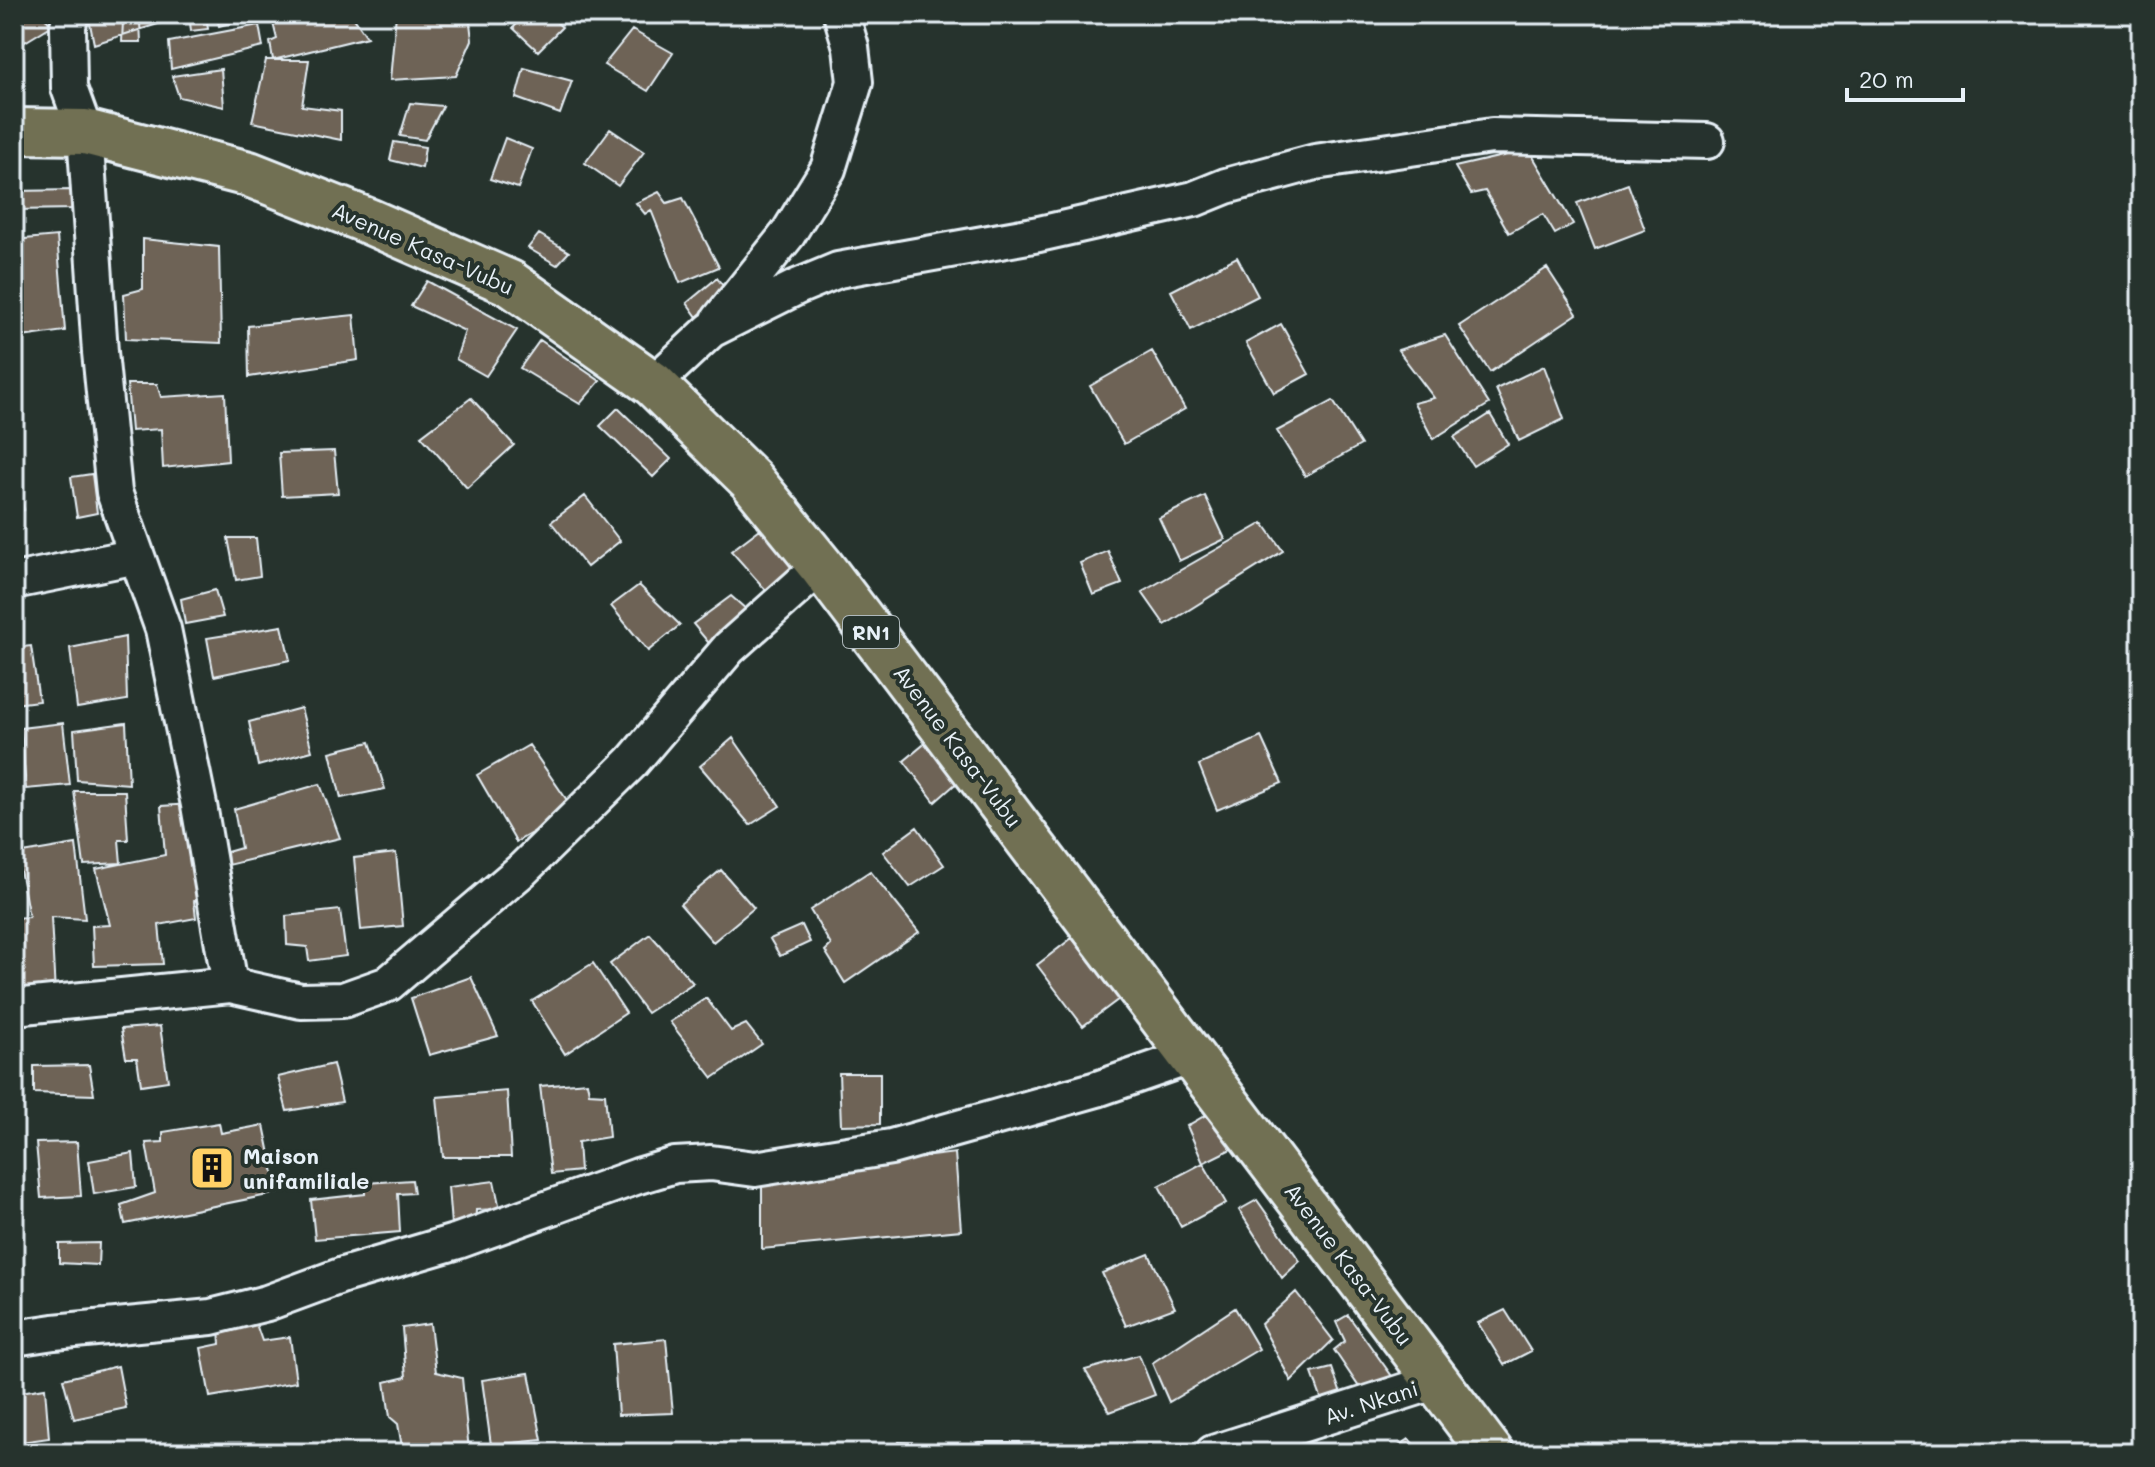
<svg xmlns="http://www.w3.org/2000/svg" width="2155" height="1467" font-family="Mali,sans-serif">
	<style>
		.building { fill: #6e6457; stroke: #e8f1f8; stroke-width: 2 }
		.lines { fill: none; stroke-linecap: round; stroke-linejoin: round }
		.street-casing { stroke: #e8f1f8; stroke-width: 40 }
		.highway-casing { stroke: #e8f1f8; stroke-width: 50 }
		.street { stroke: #26332d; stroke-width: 34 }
		.highway { stroke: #716f52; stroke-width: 44 }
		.labels { text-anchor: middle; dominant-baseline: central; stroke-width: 8; stroke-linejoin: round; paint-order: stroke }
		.shield { fill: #26332d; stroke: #aeb8bb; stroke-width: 2 }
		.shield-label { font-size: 20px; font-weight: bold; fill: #e8f1f8 }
		.street-label { font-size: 22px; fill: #e8f1f8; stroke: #26332d }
		.poi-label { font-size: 22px; font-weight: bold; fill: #e8f1f8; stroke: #26332d; text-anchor: start }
	</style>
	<rect width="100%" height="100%" fill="#26332d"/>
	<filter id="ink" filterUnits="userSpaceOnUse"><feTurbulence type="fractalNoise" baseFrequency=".0125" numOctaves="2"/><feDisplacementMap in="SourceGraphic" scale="16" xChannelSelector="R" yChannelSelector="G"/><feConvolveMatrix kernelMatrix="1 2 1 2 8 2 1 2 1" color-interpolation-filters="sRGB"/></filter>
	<g filter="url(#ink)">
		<path class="building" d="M14 14H43L51 26 25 42 14 25Z
			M88 14H190L94 44Z
			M189 14H206L208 29 191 31Z
			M216 14H264L219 26Z
			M289 14H351L367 37 273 60 270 42 277 39 272 19Z
			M396 14H469L472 40 456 76 390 80Z
			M526 14H547L562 27 538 51 513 28Z
			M123 21 140 22 141 42H122Z
			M259 25 263 47 171 69 169 42Z
			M632 30 673 53 648 91 604 65Z
			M266 60H309L302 106 341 111V140L252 122Z
			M524 68 572 81 560 114 516 98Z
			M221 69 224 107 179 97 172 76Z
			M410 103 443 106 425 140 400 136Z
			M610 129 644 152 618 186 585 163Z
			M505 138 532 149 518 188 490 179Z
			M394 142 425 147 422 168 390 160Z
			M1529 150 1573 224 1555 234 1543 214 1509 233 1485 191 1471 194 1455 167Z
			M1628 184 1645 230 1595 249 1577 203Z
			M75 190V209L14 210V191Z
			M659 192 667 203 683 198 719 267 680 283 651 210 645 214 636 203Z
			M539 234 569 252 557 265 528 248Z
			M57 236 65 331 14 338V240Z
			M143 239 219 247 221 343 126 339 124 294 143 289Z
			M1237 257 1258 296 1191 330 1171 291Z
			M1547 268 1577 314 1490 372 1459 326Z
			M717 278 727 291 697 317 687 303Z
			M427 281 517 330 486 376 456 359 465 331 411 306Z
			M354 315 358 360 249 377 248 326Z
			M1281 324 1309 374 1274 393 1246 343Z
			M1445 335 1489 404 1433 439 1414 403 1434 398 1398 350Z
			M540 340 600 381 580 404 520 368Z
			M1152 351 1185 409 1124 444 1090 386Z
			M1544 366 1564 419 1519 441 1496 389Z
			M127 384H157L161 397 225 393 228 461 163 468 161 429 131 431Z
			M471 398 514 445 467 488 421 436Z
			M1333 401 1361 445 1305 476 1277 431Z
			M618 408 671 459 653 477 600 426Z
			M1490 414 1508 444 1473 466 1454 437Z
			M334 451 338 493 282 496 279 453Z
			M92 474 97 513 77 517 71 477Z
			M17 483 24 510 17 514 18 557 14 558V484Z
			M585 496 620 541 587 567 551 522Z
			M1205 496 1225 539 1179 561 1159 518Z
			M1263 523 1283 551 1165 625 1142 592Z
			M760 529 801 575 773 598 731 551Z
			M228 538H256L260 576 236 580Z
			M1108 551 1122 584 1093 595 1080 563Z
			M639 585 680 625 648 651 611 606Z
			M215 590 223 617 185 624 181 599Z
			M731 596 755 617 717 653 693 624Z
			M282 626 290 660 214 676 207 638Z
			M125 637 127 700 77 708 70 648Z
			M31 646 39 701 14 704V648Z
			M301 708 312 751 258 766 249 722Z
			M63 723 70 785 26 789 21 728Z
			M126 723 129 784 77 780 74 730Z
			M1261 737 1282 783 1217 810 1199 765Z
			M733 738 780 806 750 825 700 766Z
			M928 741 960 780 935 802 904 761Z
			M370 742 385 789 341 798 330 752Z
			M529 745 573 809 516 842 477 775Z
			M320 784 340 838 228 865 227 852 241 848 234 809Z
			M74 791H125L128 840H119L121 863 84 865Z
			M191 804 207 899 194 901 196 918 159 925 163 964 94 966 92 926 110 925 96 869 165 855 161 806Z
			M917 827 944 865 910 887 883 852Z
			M76 844 85 919 51 917 55 994 14 999V918L29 917 17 854Z
			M396 853 403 926 361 930 354 858Z
			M721 870 754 908 713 942 680 904Z
			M870 871 919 932 845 983 825 951 831 945 810 910Z
			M340 910 346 956 309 961 307 947 287 945 286 916Z
			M802 925 810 942 780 956 770 939Z
			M650 934 693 983 647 1013 610 964Z
			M1072 938 1119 999 1083 1026 1037 965Z
			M593 963 626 1013 565 1054 532 1001Z
			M471 977 498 1036 429 1055 411 998Z
			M706 998 731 1031 746 1024 762 1044 713 1078 670 1022Z
			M160 1026 168 1081 141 1085 137 1058H126L121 1029Z
			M333 1064 342 1102 287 1111 278 1077Z
			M89 1065 94 1095 34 1093V1066Z
			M839 1073H880V1124L841 1125Z
			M587 1082 589 1093 605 1094 609 1137 578 1142 580 1171 551 1174 540 1086Z
			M507 1091 511 1157H443L437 1097Z
			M1211 1112 1233 1148 1203 1163 1187 1126Z
			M219 1123 221 1133 264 1125 278 1193 125 1224 121 1205 155 1193 146 1143 163 1142V1132Z
			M77 1142 81 1196 41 1198 36 1143Z
			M133 1153 136 1187 94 1194 89 1161Z
			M955 1153 961 1230 762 1249V1177Z
			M1203 1163 1226 1203 1181 1227 1159 1186Z
			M412 1180 414 1193 398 1194 400 1232 315 1239 311 1200 365 1194V1183Z
			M494 1181 500 1209 476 1210 475 1228 452 1237 448 1187Z
			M1257 1200 1300 1261 1282 1278 1239 1210Z
			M99 1243 98 1265 59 1263V1244Z
			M1149 1254 1175 1308 1126 1326 1102 1273Z
			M1296 1292 1333 1340 1291 1381 1261 1324Z
			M1235 1308 1259 1349 1169 1402 1152 1363Z
			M1505 1310 1531 1351 1504 1365 1478 1323Z
			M1348 1315 1394 1379 1361 1390 1334 1350 1345 1341 1336 1322Z
			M256 1324 262 1341 290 1337 296 1382 210 1397 201 1348 220 1344 219 1328Z
			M430 1324 436 1372 462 1378 469 1451 403 1453 398 1424 390 1417 385 1382 406 1377 402 1328Z
			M666 1339 673 1413 618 1415 613 1344Z
			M1139 1355 1155 1395 1110 1412 1085 1370Z
			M118 1366 126 1408 74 1419 63 1379Z
			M1332 1368 1343 1400 1324 1406 1312 1373Z
			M529 1373 542 1440 491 1445 482 1380Z
			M45 1388 49 1438 14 1443V1393Z
			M1409 1439 1421 1453H1389Z
			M899 1442 924 1443 925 1453H901Z
			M979 1442H1019L1020 1453H932Z"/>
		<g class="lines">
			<g class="street-casing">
				<path id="street" d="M71 14 68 26 69 88 85 132 100 352 114 492 163 629 199 805 230 985
					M719 320 788 234 828 169 855 82 851 47 841 14
					M653 384 711 330 797 287 838 270 1039 234 1194 199 1226 186 1315 162 1492 136 1707 141
					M14 581 137 556
					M14 1007 230 985 301 1001 343 1000 388 984 522 870 632 762 729 648 821 566
					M14 1338 54 1332 211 1317 267 1303 343 1275 458 1241 638 1176 675 1165 711 1163 755 1169 891 1147 1097 1089 1192 1056
					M1213 1453 1437 1381"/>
			</g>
			<g class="highway-casing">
				<path id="highway" d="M14 131 85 132 249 174 368 221 510 283 653 384 751 480 821 566 1491 1453"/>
			</g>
			<use href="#street" class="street"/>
			<use href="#highway" class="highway"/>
		</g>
	</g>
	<defs>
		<g id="building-square" transform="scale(2.3)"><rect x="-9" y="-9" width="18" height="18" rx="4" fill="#ffd166" stroke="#26332d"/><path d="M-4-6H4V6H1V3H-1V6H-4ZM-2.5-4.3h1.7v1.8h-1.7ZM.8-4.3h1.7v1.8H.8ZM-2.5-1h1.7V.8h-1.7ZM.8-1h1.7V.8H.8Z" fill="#111"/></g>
	</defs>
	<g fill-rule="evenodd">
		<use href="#building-square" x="212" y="1168"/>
	</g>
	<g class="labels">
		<rect class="shield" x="843" y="616" width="56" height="32" rx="6"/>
		<g class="shield-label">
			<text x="871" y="632">RN1</text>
		</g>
		<g class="street-label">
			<text transform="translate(423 248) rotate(24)">Avenue Kasa-Vubu</text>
			<text transform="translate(958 746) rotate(53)">Avenue Kasa-Vubu</text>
			<text transform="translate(1349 1264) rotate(53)">Avenue Kasa-Vubu</text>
			<text transform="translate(1371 1402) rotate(-18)">Av. Nkani</text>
		</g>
		<g class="poi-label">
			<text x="243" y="1155">Maison<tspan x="243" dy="25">unifamiliale</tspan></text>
		</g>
	</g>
	<rect width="2155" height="1467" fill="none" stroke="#26332d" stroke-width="48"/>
	<rect x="24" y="24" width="2107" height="1419" fill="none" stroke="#e8f1f8" stroke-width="3" filter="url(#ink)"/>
	<path d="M1847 88v12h116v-12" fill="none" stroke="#e8f1f8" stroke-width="4"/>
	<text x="1859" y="88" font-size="24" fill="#e8f1f8" stroke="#26332d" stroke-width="6" paint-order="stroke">20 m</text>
</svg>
